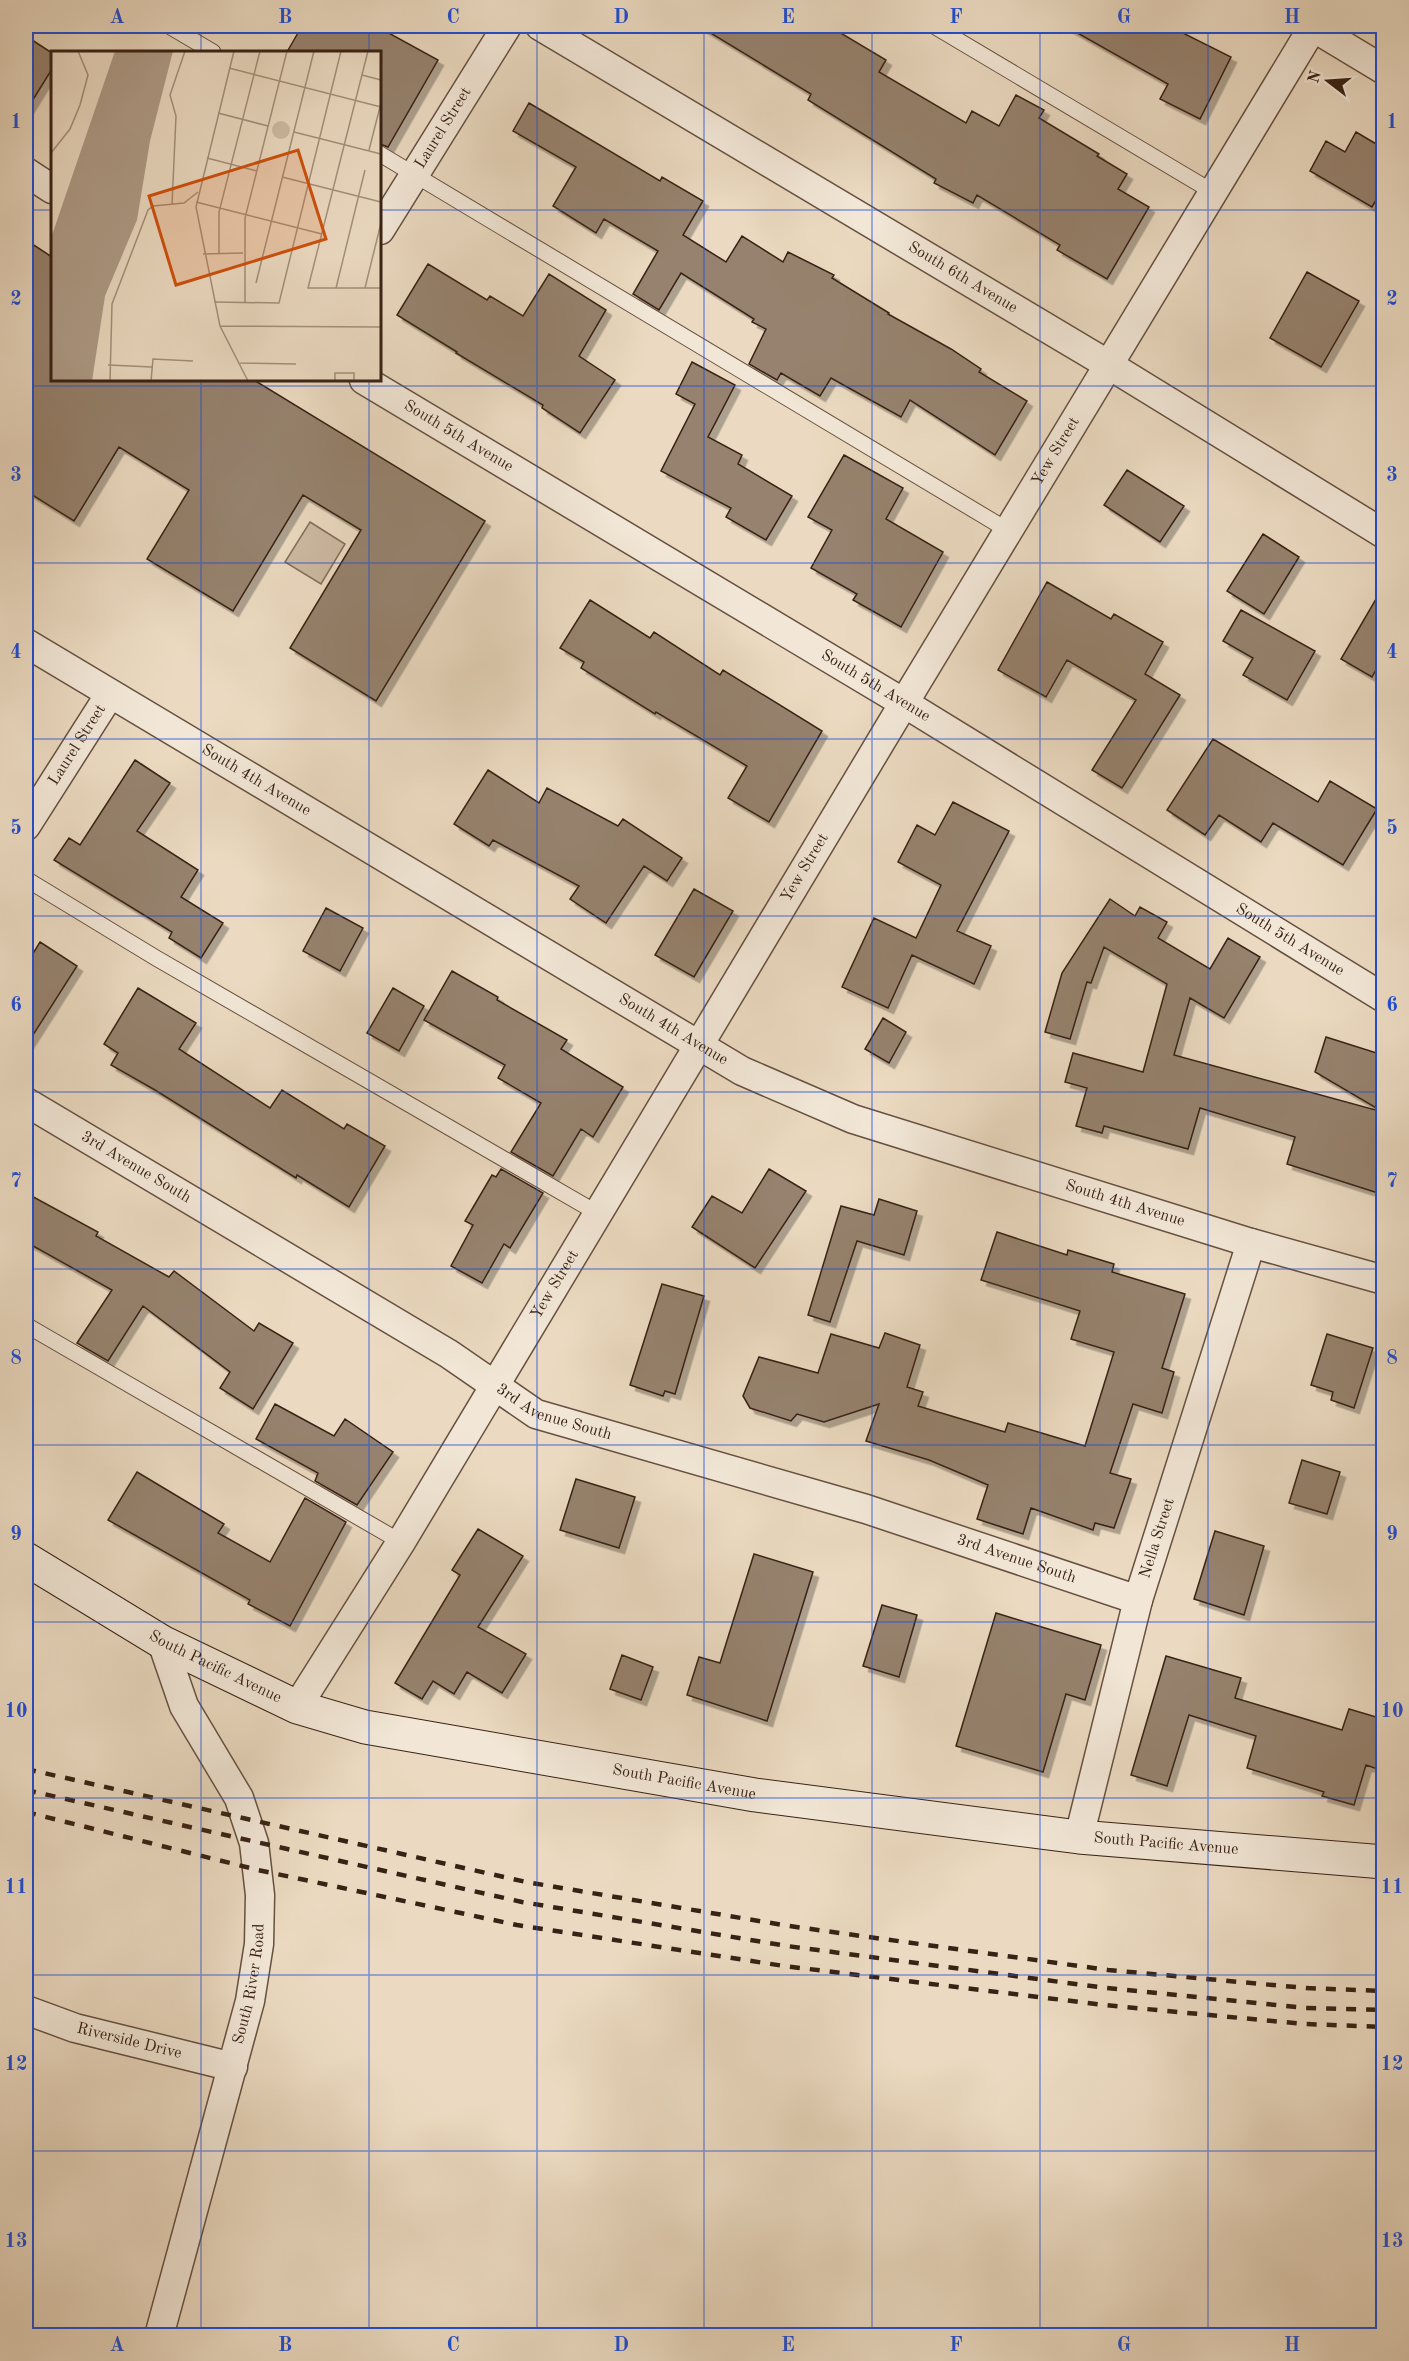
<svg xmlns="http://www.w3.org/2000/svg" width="1409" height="2361" font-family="'Old Standard TT',serif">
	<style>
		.green { fill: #cdbba4; stroke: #836e5c; stroke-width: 1.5 }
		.building { fill: #96826e; stroke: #392215; stroke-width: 1.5; filter: url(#shadow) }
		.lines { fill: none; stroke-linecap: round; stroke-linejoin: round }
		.lane-casing { stroke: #665040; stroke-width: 17 }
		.street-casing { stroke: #665040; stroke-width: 31 }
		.secondary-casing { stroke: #392215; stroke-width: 35 }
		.lane { stroke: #f2e7d7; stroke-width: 15 }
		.street { stroke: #f2e7d7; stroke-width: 28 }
		.secondary { stroke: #f2e7d7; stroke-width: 33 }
		.rail { stroke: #392215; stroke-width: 4.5; stroke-dasharray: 10 10; stroke-linecap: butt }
		.grid { fill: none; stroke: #1d4ed8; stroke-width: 1.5; stroke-opacity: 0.55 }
		.labels { text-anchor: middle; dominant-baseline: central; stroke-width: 6; stroke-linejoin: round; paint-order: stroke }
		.street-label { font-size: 16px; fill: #392215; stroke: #f2e7d7 }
		.inset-road { fill: none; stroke: #a4907c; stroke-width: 1.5 }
		.view { fill: #ce510d; fill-opacity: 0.15; stroke: #ce510d; stroke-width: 3 }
		.inset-edge { fill: none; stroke: #392215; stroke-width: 3 }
		.neatline { fill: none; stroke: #1d4ed8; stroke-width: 2 }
		.grid-label { font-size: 20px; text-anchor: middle; font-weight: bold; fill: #1d4ed8 }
	</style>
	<defs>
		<filter id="shadow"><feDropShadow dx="5.5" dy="5.5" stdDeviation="0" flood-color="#0004"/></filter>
	</defs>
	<rect width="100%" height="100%" fill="#ebdac1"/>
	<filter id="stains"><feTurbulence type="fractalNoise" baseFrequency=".00333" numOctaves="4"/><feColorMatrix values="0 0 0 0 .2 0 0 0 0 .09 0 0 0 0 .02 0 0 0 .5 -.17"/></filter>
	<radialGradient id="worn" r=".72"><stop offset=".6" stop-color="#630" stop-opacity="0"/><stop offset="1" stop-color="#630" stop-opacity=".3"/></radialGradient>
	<path class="green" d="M310 522 345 544 321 584 285 562Z"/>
	<path class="building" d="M302 26H376L438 60 388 147 380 144V52H287Z
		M699 26H829L886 60 879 72 966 123 972 111 999 126 1016 95 1044 110 1039 118 1099 154 1097 156 1127 174 1118 189 1149 207 1107 279 1057 250 1060 245 977 195 973 203 934 183 936 179 808 100 811 94Z
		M1065 26H1169L1231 57 1200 119 1160 99 1168 84Z
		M26 36 52 53V69L26 111Z
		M529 103 660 181 662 177 703 201 683 235 726 262 742 236 783 262 788 252 834 275 832 278 889 313 888 314 951 349 981 369 979 372 1027 401 995 455 910 400 901 417 831 378 820 396 781 373 777 380 749 364 766 329 752 322 754 319 681 273 659 310 633 294 658 251 604 219 596 233 553 206 576 167 513 131Z
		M1356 132 1383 148V188L1372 207 1310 171 1326 141 1345 152Z
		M26 240 52 257V380H254L485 521 376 701 290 648 361 530 303 495 233 611 147 559 189 490 119 447 74 521 26 491Z
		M428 264 487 300 490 296 523 316 549 274 606 310 579 356 615 380 580 433 542 408 543 405 456 353 457 352 397 315Z
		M1307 272 1359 301 1321 367 1270 338Z
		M692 362 735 385 708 437 742 455 738 464 792 496 766 540 726 517 731 508 661 471 695 404 676 394Z
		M844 455 903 488 886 519 943 552 901 627 853 600 857 594 811 568 832 530 808 517Z
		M1127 470 1184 506 1160 542 1104 505Z
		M1263 534 1299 557 1264 614 1227 591Z
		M1047 582 1111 619 1114 614 1163 642 1145 674 1180 695 1122 788 1092 770 1136 700 1067 660 1046 697 998 670Z
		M1383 587V657L1372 677 1341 659Z
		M590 600 650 638 654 632 720 675 723 670 822 731 769 822 728 798 747 766 656 712 655 714 581 668 584 662 560 648Z
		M1241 610 1315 651 1287 700 1243 675 1253 658 1223 641Z
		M1213 739 1318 802 1330 781 1377 809 1343 865 1273 823 1261 842 1219 815 1205 835 1167 810Z
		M135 760 170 783 137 831 198 870 181 897 223 923 201 958 169 938 172 932 54 860 69 838 80 845Z
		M488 770 539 803 547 788 618 826 623 819 682 858 667 881 644 866 606 923 570 899 579 886 493 840 489 846 454 824Z
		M953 802 1009 831 957 931 991 946 974 984 912 955 888 1008 842 987 874 918 916 938 941 885 898 862 917 825 935 835Z
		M694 889 733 911 694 977 655 955Z
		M1110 899 1135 916 1140 907 1167 922 1158 938 1210 969 1228 938 1260 957 1224 1018 1190 998 1174 1055 1383 1112V1176L1378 1193 1287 1164 1295 1137 1200 1108 1188 1149 1104 1126 1102 1133 1076 1126 1087 1088 1065 1082 1073 1053 1143 1072 1167 984 1104 947 1091 983 1087 982 1070 1039 1045 1032 1062 973Z
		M326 908 363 928 340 971 303 951Z
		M40 942 77 966 26 1046V965Z
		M452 971 498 997 497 1000 567 1040 561 1049 623 1087 593 1137 581 1129 553 1176 511 1152 541 1103 498 1078 505 1065 424 1020Z
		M138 988 196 1023 179 1049 270 1108 282 1090 344 1129 347 1124 385 1146 349 1207 297 1175 296 1178 155 1090 111 1065 118 1053 104 1044Z
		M393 988 424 1006 399 1051 367 1033Z
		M883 1018 906 1032 889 1063 865 1049Z
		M1326 1037 1383 1055V1112L1315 1072Z
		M501 1169 543 1193 510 1248 504 1244 482 1283 451 1266 473 1225 465 1221 492 1175 496 1177Z
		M769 1169 806 1191 755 1268 692 1227 712 1196 742 1213Z
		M26 1193 98 1232 96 1236 169 1277 174 1271 254 1331 259 1323 293 1343 253 1409 220 1388 230 1372 143 1306 108 1361 77 1343 112 1290 26 1242Z
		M879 1199 917 1211 904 1255 857 1241 830 1322 808 1315 841 1206 874 1215Z
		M997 1232 1067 1255 1068 1250 1114 1264 1112 1272 1185 1294 1162 1368 1174 1372 1162 1413 1133 1404 1110 1473 1131 1479 1114 1528 1095 1523 1093 1530 1031 1508 1023 1534 977 1519 988 1485 929 1460 866 1441 879 1404 824 1422 797 1414 791 1421 750 1408 743 1396 759 1357 818 1373 831 1334 879 1348 885 1333 920 1345 907 1387 923 1392 918 1406 1005 1432 1008 1423 1085 1446 1114 1352 1071 1339 1080 1311 981 1280Z
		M662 1284 704 1296 675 1394 665 1391 663 1396 630 1385Z
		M1327 1334 1373 1348 1354 1408 1331 1400 1333 1392 1311 1385Z
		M275 1404 334 1436 345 1419 393 1452 357 1505 315 1481 318 1473 256 1439Z
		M1302 1460 1340 1472 1327 1514 1289 1503Z
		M137 1472 224 1524 218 1533 270 1562 305 1498 346 1522 290 1626 248 1604 250 1600 108 1520Z
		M576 1479 635 1497 619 1548 560 1530Z
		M478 1529 523 1556 478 1627 526 1654 502 1693 467 1672 454 1694 433 1681 422 1699 395 1683 460 1575 452 1570Z
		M1215 1531 1264 1546 1244 1615 1194 1599Z
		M754 1554 813 1572 767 1721 687 1695 699 1657 720 1663Z
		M882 1605 917 1615 899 1677 863 1666Z
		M996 1613 1101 1645 1085 1700 1066 1694 1043 1772 956 1746Z
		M622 1655 653 1667 641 1700 610 1689Z
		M1166 1656 1241 1678 1235 1698 1342 1730 1349 1709 1383 1719V1771L1366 1765 1354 1805 1322 1796 1324 1792 1247 1768 1256 1736 1189 1715 1167 1786 1131 1775Z"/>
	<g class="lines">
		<g class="lane-casing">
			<path id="lane" d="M169 26 213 52
				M934 26 1213 192
				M380 154 1009 531
				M26 879 156 958 599 1214
				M26 1325 401 1542"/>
		</g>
		<g class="street-casing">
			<g id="street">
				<path id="s1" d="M540 26 1109 365 1384 534"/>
				<path d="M1311 26 1384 70"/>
				<path d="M26 172 52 189"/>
				<path id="s2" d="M380 230 507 26"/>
				<path id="s3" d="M364 380 904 703 1384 998"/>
				<path id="s4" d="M26 643 742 1071 853 1119 1251 1243 1384 1280"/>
				<path id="s5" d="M26 826 110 694"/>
				<path id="s6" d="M26 1102 449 1354 536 1414 866 1509 1138 1600"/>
				<path id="s7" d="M297 1707 401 1542 904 703 1313 27"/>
				<path id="s8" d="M1079 1837 1138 1600 1251 1243"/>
				<path id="s9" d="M26 2010 75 2028 233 2067"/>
				<path id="s10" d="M159 2336 250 2001 259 1944 260 1895 254 1843 239 1798 184 1706 162 1642"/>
			</g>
		</g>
		<g class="secondary-casing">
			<g id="secondary">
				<path id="s11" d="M26 1559 162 1642 297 1707 365 1727 755 1795 1079 1837 1384 1862"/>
			</g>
		</g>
		<use href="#lane" class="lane"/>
		<use href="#street" class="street"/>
		<use href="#secondary" class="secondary"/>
		<path class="rail" d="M26 1769 526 1882 789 1926 1108 1970 1306 1988 1384 1991
			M26 1790 522 1902 787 1946 1106 1988 1306 2008 1384 2010
			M26 1812 258 1870 517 1925 784 1966 1104 2005 1304 2024 1384 2027"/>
	</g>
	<path class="grid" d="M201 26V52M369 26V52M537 26V2336M704 26V2336M872 26V2336M1040 26V2336M1208 26V2336M26 210H52M380 210H1384M201 380V2336M369 380V2336M26 386H1384M26 563H1384M26 739H1384M26 916H1384M26 1092H1384M26 1269H1384M26 1445H1384M26 1622H1384M26 1798H1384M26 1975H1384M26 2151H1384"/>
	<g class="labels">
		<g class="street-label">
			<text stroke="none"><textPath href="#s2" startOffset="120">Laurel Street</textPath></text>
			<text stroke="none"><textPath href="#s1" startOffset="492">South 6th Avenue</textPath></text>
			<text stroke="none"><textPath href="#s3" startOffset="110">South 5th Avenue</textPath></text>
			<text stroke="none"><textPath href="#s7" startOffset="1467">Yew Street</textPath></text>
			<text stroke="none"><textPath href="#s3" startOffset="596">South 5th Avenue</textPath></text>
			<text stroke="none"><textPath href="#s5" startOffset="96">Laurel Street</textPath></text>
			<text stroke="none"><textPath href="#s4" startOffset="268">South 4th Avenue</textPath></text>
			<text stroke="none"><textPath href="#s7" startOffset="981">Yew Street</textPath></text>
			<text stroke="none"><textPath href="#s3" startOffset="1082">South 5th Avenue</textPath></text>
			<text stroke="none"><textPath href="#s4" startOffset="754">South 4th Avenue</textPath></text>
			<text stroke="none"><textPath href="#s6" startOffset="128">3rd Avenue South</textPath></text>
			<text stroke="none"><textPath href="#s4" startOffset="1240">South 4th Avenue</textPath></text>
			<text stroke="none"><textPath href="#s7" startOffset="495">Yew Street</textPath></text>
			<text stroke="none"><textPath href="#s6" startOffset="614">3rd Avenue South</textPath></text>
			<text stroke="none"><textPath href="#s8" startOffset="309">Nella Street</textPath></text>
			<text stroke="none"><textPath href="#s6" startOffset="1100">3rd Avenue South</textPath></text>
			<text stroke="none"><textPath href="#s11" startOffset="218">South Pacific Avenue</textPath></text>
			<text stroke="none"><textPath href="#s11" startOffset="704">South Pacific Avenue</textPath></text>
			<text stroke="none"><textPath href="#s11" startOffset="1190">South Pacific Avenue</textPath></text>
			<text stroke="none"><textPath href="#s10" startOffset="364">South River Road</textPath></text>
			<text stroke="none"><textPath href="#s9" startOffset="108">Riverside Drive</textPath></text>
		</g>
	</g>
	<g transform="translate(51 51)">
		<rect width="330" height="330" fill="#ebdac1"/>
		<path d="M221 79a9 9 0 1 1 18 0a9 9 0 1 1-18 0Z" fill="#cdbba4"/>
		<path d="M64 0H122L99 90 86 169 54 245 41 330H0V187Z" fill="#ae9b87"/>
		<path class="inset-road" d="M183 0 145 156 169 275 197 330M317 0 257 237H330M178 17 330 56M311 24 330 29M167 62 217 75M243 81 330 103M318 99 330 52M0 102 19 78 29 54 37 24 27 0M156 107 206 120M231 126 330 151M145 151 271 183M121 154 125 65 119 44 134 0M168 202V161L209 0M152 203 192 202M205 232 263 0M285 237 314 119M314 237 330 172M163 251 228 252 290 0M194 251V167L236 0M169 275 330 276M187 312 245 313M57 314 101 316M59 330 61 253 97 159 102 155 133 152 147 141M100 330 102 308 142 310M284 330V322H303V330"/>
		<path class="view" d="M247 99 275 188 125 234 98 145Z"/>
		<rect width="330" height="330" class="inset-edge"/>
	</g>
	<rect width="1409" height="2361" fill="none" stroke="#ebdac1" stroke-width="66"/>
	<g transform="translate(1328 81) rotate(287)" stroke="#f2e7d7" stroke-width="4.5" paint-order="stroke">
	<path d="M0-4.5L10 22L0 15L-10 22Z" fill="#392215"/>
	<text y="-9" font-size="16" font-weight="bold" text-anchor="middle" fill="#392215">N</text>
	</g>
	<rect x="33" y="33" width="1343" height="2295" class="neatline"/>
	<g class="grid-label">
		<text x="117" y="23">A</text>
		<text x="285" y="23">B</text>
		<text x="453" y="23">C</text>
		<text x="621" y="23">D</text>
		<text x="788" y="23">E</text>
		<text x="956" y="23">F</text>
		<text x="1124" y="23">G</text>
		<text x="1292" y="23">H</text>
		<text x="16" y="128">1</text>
		<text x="1392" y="128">1</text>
		<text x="16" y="305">2</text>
		<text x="1392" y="305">2</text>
		<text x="16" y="481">3</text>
		<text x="1392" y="481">3</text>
		<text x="16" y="658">4</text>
		<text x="1392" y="658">4</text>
		<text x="16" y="834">5</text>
		<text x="1392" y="834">5</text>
		<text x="16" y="1011">6</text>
		<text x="1392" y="1011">6</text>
		<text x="16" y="1187">7</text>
		<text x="1392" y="1187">7</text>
		<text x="16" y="1364">8</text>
		<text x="1392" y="1364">8</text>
		<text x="16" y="1540">9</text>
		<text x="1392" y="1540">9</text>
		<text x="16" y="1717">10</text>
		<text x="1392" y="1717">10</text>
		<text x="16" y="1893">11</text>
		<text x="1392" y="1893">11</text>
		<text x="16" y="2070">12</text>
		<text x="1392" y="2070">12</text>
		<text x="16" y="2247">13</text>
		<text x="1392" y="2247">13</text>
		<text x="117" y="2351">A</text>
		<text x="285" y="2351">B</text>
		<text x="453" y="2351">C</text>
		<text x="621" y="2351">D</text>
		<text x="788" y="2351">E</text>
		<text x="956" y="2351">F</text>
		<text x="1124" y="2351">G</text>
		<text x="1292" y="2351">H</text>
	</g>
	<rect width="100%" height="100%" filter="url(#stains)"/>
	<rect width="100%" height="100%" fill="url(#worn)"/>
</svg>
